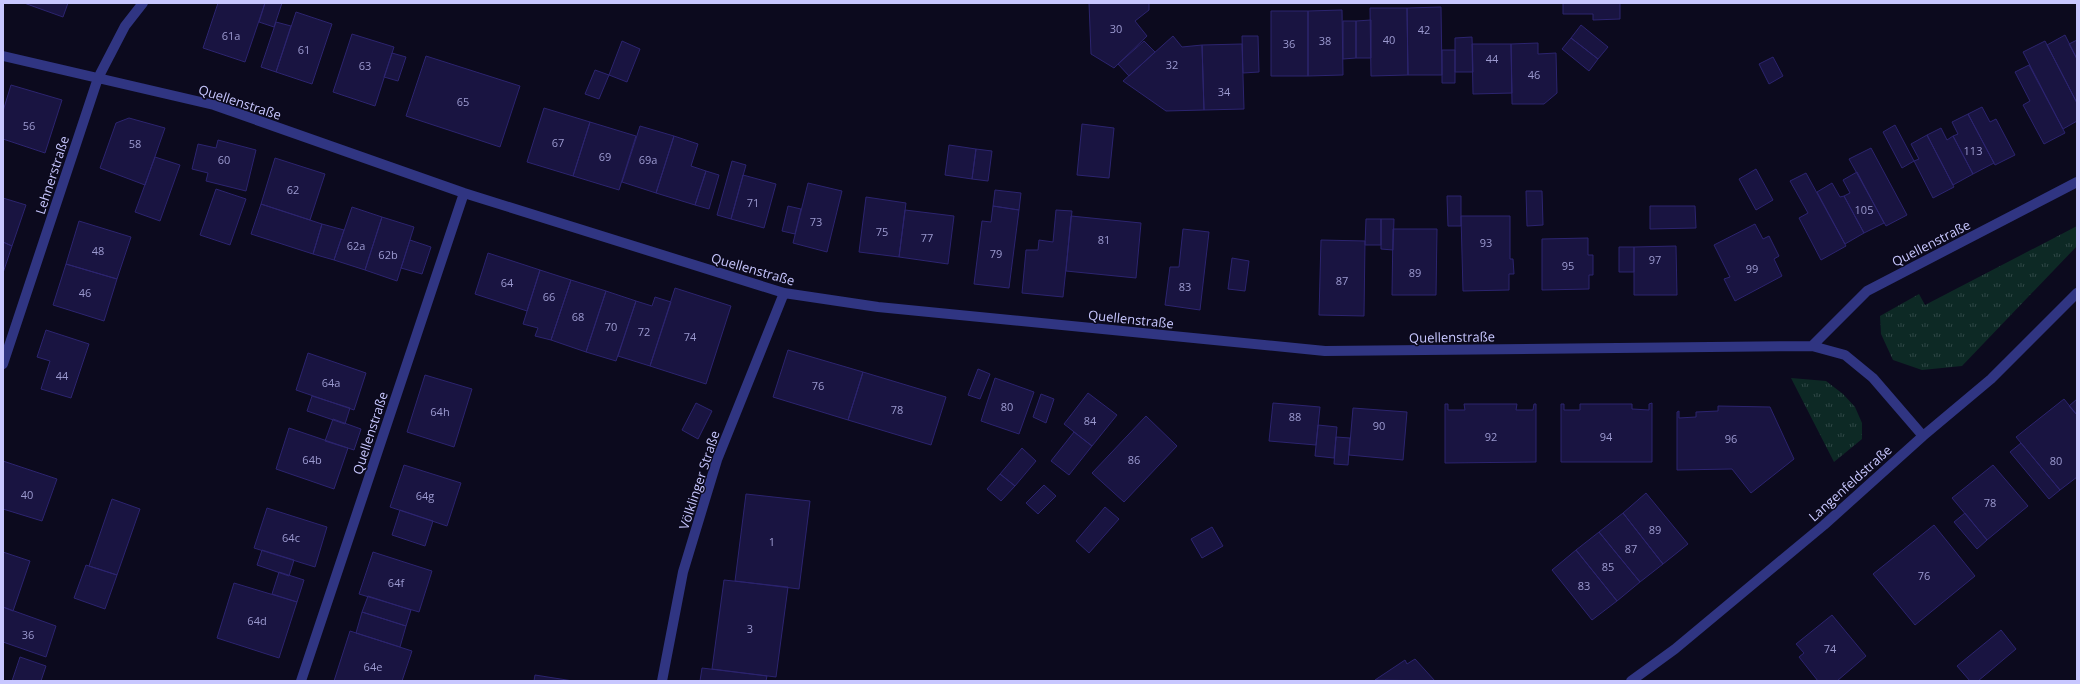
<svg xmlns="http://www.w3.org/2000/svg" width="2080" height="684" font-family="'Open Sans',sans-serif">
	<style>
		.grass { fill: url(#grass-tufts) }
		.building { fill: #191441; stroke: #2c246f }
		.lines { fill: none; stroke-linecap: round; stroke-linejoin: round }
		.minor { stroke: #303582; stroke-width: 10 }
		.labels { text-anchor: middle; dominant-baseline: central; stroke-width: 3; stroke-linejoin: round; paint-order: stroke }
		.number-label { font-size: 11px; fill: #9c9ad0 }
		.street-label { font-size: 13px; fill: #c8c7ff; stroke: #0c0a1e }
	</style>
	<defs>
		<pattern id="grass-tufts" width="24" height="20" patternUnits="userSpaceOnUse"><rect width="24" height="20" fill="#0d2925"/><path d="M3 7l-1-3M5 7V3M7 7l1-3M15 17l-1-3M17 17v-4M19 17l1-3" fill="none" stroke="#2f4746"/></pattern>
	</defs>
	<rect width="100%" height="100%" fill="#0c0a1e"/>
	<path class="grass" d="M2077 226V246L1962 366 1922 370 1893 360 1881 334 1880 316 1919 294 1925 305Z
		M1791 378 1826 381 1843 394 1855 407 1862 423V439L1834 462Z"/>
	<path class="building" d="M24 3H68L63 17Z
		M218 3H265L245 62 203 48Z
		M265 3H282L274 27 259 22Z
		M1089 3H1149V10L1135 21 1147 36 1114 68 1091 54Z
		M1563 3H1620V19L1593 20V14H1563Z
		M1441 7 1442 75H1408L1407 8Z
		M1370 8H1407L1408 75 1371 76Z
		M1342 10 1343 75 1308 76V11Z
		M1271 11H1308V76H1271Z
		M296 12 332 24 312 84 276 72Z
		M1371 20V58H1356V21Z
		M1343 21H1356V58L1343 59Z
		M276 22 291 26 276 72 261 67Z
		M1581 25 1608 47 1598 59 1571 38Z
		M352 34 394 47 375 106 333 92Z
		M2065 35 2077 59V103L2047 45Z
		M1173 36 1182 47 1202 45 1204 110 1166 111 1123 81Z
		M1242 36H1258L1259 72 1243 73Z
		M1472 37 1473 72H1455V38Z
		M1571 38 1598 59 1589 71 1562 49Z
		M2077 40V59L2069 44Z
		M622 41 640 49 627 82 609 75Z
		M1144 41 1155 52 1129 76 1118 64Z
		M2045 41 2077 103V121L2063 129 2023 52Z
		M1538 43V54L1556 53 1557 93 1544 104H1512L1511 44Z
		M1242 44 1244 109 1204 110 1202 45Z
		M1472 44H1511L1512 93 1473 94Z
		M1442 50H1455V83H1442Z
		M392 53 406 57 398 81 384 77Z
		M426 56 520 86 500 147 406 116Z
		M1773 57 1783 76 1769 84 1759 64Z
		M2029 65 2065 133 2044 144 2023 105 2030 101 2015 72Z
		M595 70 609 75 599 99 585 94Z
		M11 85 62 100 45 153 3 139V111Z
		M1982 107 1990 122 1996 119 2015 155 1995 165 1968 114Z
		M544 108 590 122 573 176 527 162Z
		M1968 114 1994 163 1973 174 1953 136 1958 134 1952 122Z
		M129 118 165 128 145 185 100 168 116 123Z
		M590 122 636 136 619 190 573 176Z
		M1082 124 1114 128 1109 178 1077 175Z
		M1895 125 1914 161 1902 168 1883 132Z
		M640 126 674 136 656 193 622 182Z
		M1941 128 1947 140 1953 136 1973 174 1953 185 1927 135Z
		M1927 135 1954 187 1933 198 1914 161 1919 159 1911 144Z
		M674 136 698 144 691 166 706 171 695 205 656 193Z
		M218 140 256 150 246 191 206 181 208 173 192 169 198 144 216 148Z
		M949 145 976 149 972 179 945 175Z
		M1871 148 1907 215 1886 226 1849 159Z
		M976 149 992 151 988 181 972 179Z
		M155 157 180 165 160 221 135 212Z
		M275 158 325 174 310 220 261 204Z
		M732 161 746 165 731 219 717 215Z
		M1756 169 1773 200 1756 210 1739 179Z
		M706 171 719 175 709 209 695 205Z
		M1857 172 1884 223 1864 233 1844 196 1850 193 1843 180Z
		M1806 173 1846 246 1821 260 1799 218 1808 213 1790 181Z
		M743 175 776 184 764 228 731 219Z
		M808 183 842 191 827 252 793 243Z
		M1832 183 1840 197 1844 196 1864 233 1845 244 1817 192Z
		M216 189 246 199 230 245 200 235Z
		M995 190 1021 193 1019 210 993 206Z
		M1526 191H1542L1543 225 1527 226Z
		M1447 196H1461V226H1448Z
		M866 197 906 203 899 257 859 252Z
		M3 198 26 205 12 246 3 242Z
		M261 204 322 224 313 254 251 234Z
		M788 206 801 209 795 234 782 231Z
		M993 206 1019 210 1009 288 974 284 982 221 991 222Z
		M1650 206H1695L1696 228 1650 229Z
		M352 207 382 217 365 270 334 260Z
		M905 210 954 216 948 264 899 257Z
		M1056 210 1072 211 1063 297 1022 293 1026 250H1038L1039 240 1053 242Z
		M1071 216 1141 223 1136 278 1066 271Z
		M1461 216H1510V259H1513L1514 274H1509V290L1463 291Z
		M382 217 414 227 397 281 365 270Z
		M1366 219H1381V245H1365Z
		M1381 219H1394L1393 250 1381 249Z
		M79 221 131 237 117 279 66 264Z
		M322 224 344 230 334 260 313 254Z
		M1755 224 1763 239 1769 236 1779 256 1774 259 1782 276 1735 301 1724 279 1730 277 1714 245Z
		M1183 229 1209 232 1200 310 1165 305 1170 267H1179Z
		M1393 229H1437L1436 295H1392Z
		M1588 238V255H1593V275H1589V289L1542 290V239Z
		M410 240 431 247 422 274 401 268Z
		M1321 240 1365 241 1364 316 1319 315Z
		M3 242 12 246 3 273Z
		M1676 246 1677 295H1634V247Z
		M1619 247H1634V272H1619Z
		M488 253 540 270 527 311 475 294Z
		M1232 258 1249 261 1245 291 1228 289Z
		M66 264 117 279 104 321 53 305Z
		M540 270 571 280 551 340 535 336 538 328 523 324Z
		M571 280 606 291 586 352 551 340Z
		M675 288 731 306 706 384 650 366Z
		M606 291 636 301 616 361 586 352Z
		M655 297 671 302 650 366 618 356 636 301 652 306Z
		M46 330 89 344 71 398 41 389 50 361 37 357Z
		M788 350 863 372 848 420 773 397Z
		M308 353 366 373 354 410 296 390Z
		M978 369 990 374 980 399 968 395Z
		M863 372 946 397 931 445 848 420Z
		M425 375 472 389 454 447 407 432Z
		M995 378 1034 392 1019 434 981 421Z
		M1088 393 1117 415 1092 446 1064 424Z
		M1041 394 1054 399 1046 423 1033 417Z
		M312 396 350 408 345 424 307 411Z
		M2064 399 2077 415V477L2060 490 2016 437Z
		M2077 399V415L2069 406Z
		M696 403 712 411 698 439 682 430Z
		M1273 403 1320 407 1316 445 1269 441Z
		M1652 403V462H1561V404H1564V410H1580V404H1632V409L1649 410V404Z
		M1445 404H1448V410H1465L1464 404H1517L1516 410H1533L1534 404H1536V462L1445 463Z
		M1718 406 1770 407 1794 459 1751 493 1732 469 1677 470V412L1679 411V418L1696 417V412L1718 411Z
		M1353 408 1407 412 1403 460 1349 455Z
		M1146 416 1177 446 1124 502 1092 473Z
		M333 419 361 429 354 450 325 441Z
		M1318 425 1337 427 1334 458 1315 456Z
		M289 428 348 448 334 489 276 469Z
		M1074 432 1092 446 1069 475 1051 461Z
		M1336 437 1350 438 1348 465 1334 464Z
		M2021 443 2060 490 2049 499 2010 452Z
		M1022 448 1036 461 1015 486 1000 474Z
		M3 461 57 479 42 521 3 509Z
		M404 465 461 483 447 526 390 507Z
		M1993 465 2028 506 1987 540 1952 498Z
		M1000 474 1015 486 1001 501 987 489Z
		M1044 485 1056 496 1038 514 1026 503Z
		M1646 493 1688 544 1663 564 1623 513Z
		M746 494 810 501 799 589 735 581Z
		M112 499 140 509 117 575 89 566Z
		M1105 507 1119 519 1089 553 1076 541Z
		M267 508 327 527 315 567 254 548Z
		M400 510 433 521 425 546 392 535Z
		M1623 513 1663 564 1640 582 1599 532Z
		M1965 513 1987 540 1977 549 1954 522Z
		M1934 525 1975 576 1915 625 1873 574Z
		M1212 527 1223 546 1202 558 1191 539Z
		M1599 532 1640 582 1617 601 1576 550Z
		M262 550 294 560 289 576 257 565Z
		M1576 550 1617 601 1592 620 1552 570Z
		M3 552 30 561 13 611 3 607Z
		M373 552 432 571 419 612 359 594Z
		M86 565 117 575 105 609 74 598Z
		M279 572 304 580 297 602 272 594Z
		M724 580 788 587 776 677 712 669Z
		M234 583 297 602 279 658 217 638Z
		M368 596 411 610 406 626 362 612Z
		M3 607 56 626 46 657 3 642Z
		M362 612 406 626 400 647 356 633Z
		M1832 615 1866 656 1837 681H1818L1799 657 1804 653 1796 644Z
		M2001 630 2016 649 1978 681H1970L1957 666Z
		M350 631 412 651 402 681H334Z
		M20 657 46 666 41 681H12Z
		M1415 659 1435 681 1375 680 1405 660 1407 664Z
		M702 668 767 676 766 681H700Z
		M535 675 573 681H534Z"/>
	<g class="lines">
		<path class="minor" d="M3 56 214 105 464 193 784 293 878 307 1325 351 1812 346 1845 355 1873 378 1923 436
			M1812 346 1867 291 2077 182
			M3 364 98 78 125 26 143 3
			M301 681 464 193
			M662 681 683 572 717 460 784 293
			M1631 681 1675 649 1824 525 1923 436 1991 379 2077 293"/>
	</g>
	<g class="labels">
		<g class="number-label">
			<text x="1116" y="28">30</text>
			<text x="1424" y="29">42</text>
			<text x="231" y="35">61a</text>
			<text x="1389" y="39">40</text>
			<text x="1325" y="40">38</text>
			<text x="1289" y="43">36</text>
			<text x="304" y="49">61</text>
			<text x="1492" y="58">44</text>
			<text x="1172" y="64">32</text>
			<text x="365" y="65">63</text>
			<text x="1534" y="74">46</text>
			<text x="1224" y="91">34</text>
			<text x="463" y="101">65</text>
			<text x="29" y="125">56</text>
			<text x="558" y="142">67</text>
			<text x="135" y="143">58</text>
			<text x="1973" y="150">113</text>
			<text x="605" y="156">69</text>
			<text x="224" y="159">60</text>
			<text x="648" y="159">69a</text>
			<text x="293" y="189">62</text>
			<text x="753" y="202">71</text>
			<text x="1864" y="209">105</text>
			<text x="816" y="221">73</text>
			<text x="882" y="231">75</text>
			<text x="927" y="237">77</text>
			<text x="1104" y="239">81</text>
			<text x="1486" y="242">93</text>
			<text x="356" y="245">62a</text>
			<text x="98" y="250">48</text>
			<text x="996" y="253">79</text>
			<text x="388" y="254">62b</text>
			<text x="1655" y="259">97</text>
			<text x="1568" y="265">95</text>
			<text x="1752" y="268">99</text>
			<text x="1415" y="272">89</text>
			<text x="1342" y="280">87</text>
			<text x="507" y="282">64</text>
			<text x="1185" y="286">83</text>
			<text x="85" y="292">46</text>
			<text x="549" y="296">66</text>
			<text x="578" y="316">68</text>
			<text x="611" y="326">70</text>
			<text x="644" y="331">72</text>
			<text x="690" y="336">74</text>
			<text x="62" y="375">44</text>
			<text x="331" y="382">64a</text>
			<text x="818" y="385">76</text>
			<text x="1007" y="406">80</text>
			<text x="897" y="409">78</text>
			<text x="440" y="411">64h</text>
			<text x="1295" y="416">88</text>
			<text x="1090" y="420">84</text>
			<text x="1379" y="425">90</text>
			<text x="1491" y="436">92</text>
			<text x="1606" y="436">94</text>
			<text x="1731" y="438">96</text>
			<text x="312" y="459">64b</text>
			<text x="1134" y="459">86</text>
			<text x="2056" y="460">80</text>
			<text x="27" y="494">40</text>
			<text x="425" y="495">64g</text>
			<text x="1990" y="502">78</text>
			<text x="1655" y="529">89</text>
			<text x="291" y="537">64c</text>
			<text x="772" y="541">1</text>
			<text x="1631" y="548">87</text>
			<text x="1608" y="566">85</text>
			<text x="1924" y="575">76</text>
			<text x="396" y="582">64f</text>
			<text x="1584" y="585">83</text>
			<text x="257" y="620">64d</text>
			<text x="750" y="628">3</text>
			<text x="28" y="634">36</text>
			<text x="1830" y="648">74</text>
			<text x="373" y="666">64e</text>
		</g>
		<g class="street-label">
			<text transform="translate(240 102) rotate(18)">Quellenstraße</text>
			<text transform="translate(52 175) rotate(-72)">Lehnerstraße</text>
			<text transform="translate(1931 243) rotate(-27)">Quellenstraße</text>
			<text transform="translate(753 269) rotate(16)">Quellenstraße</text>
			<text transform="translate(1131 319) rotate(6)">Quellenstraße</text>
			<text transform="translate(1452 337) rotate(-1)">Quellenstraße</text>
			<text transform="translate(370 433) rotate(-72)">Quellenstraße</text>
			<text transform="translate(699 480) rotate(-72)">Völklinger Straße</text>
			<text transform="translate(1850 483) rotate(-42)">Langenfeldstraße</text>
		</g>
	</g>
	<rect width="2080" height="684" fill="none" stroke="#c8c7ff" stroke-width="8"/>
</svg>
